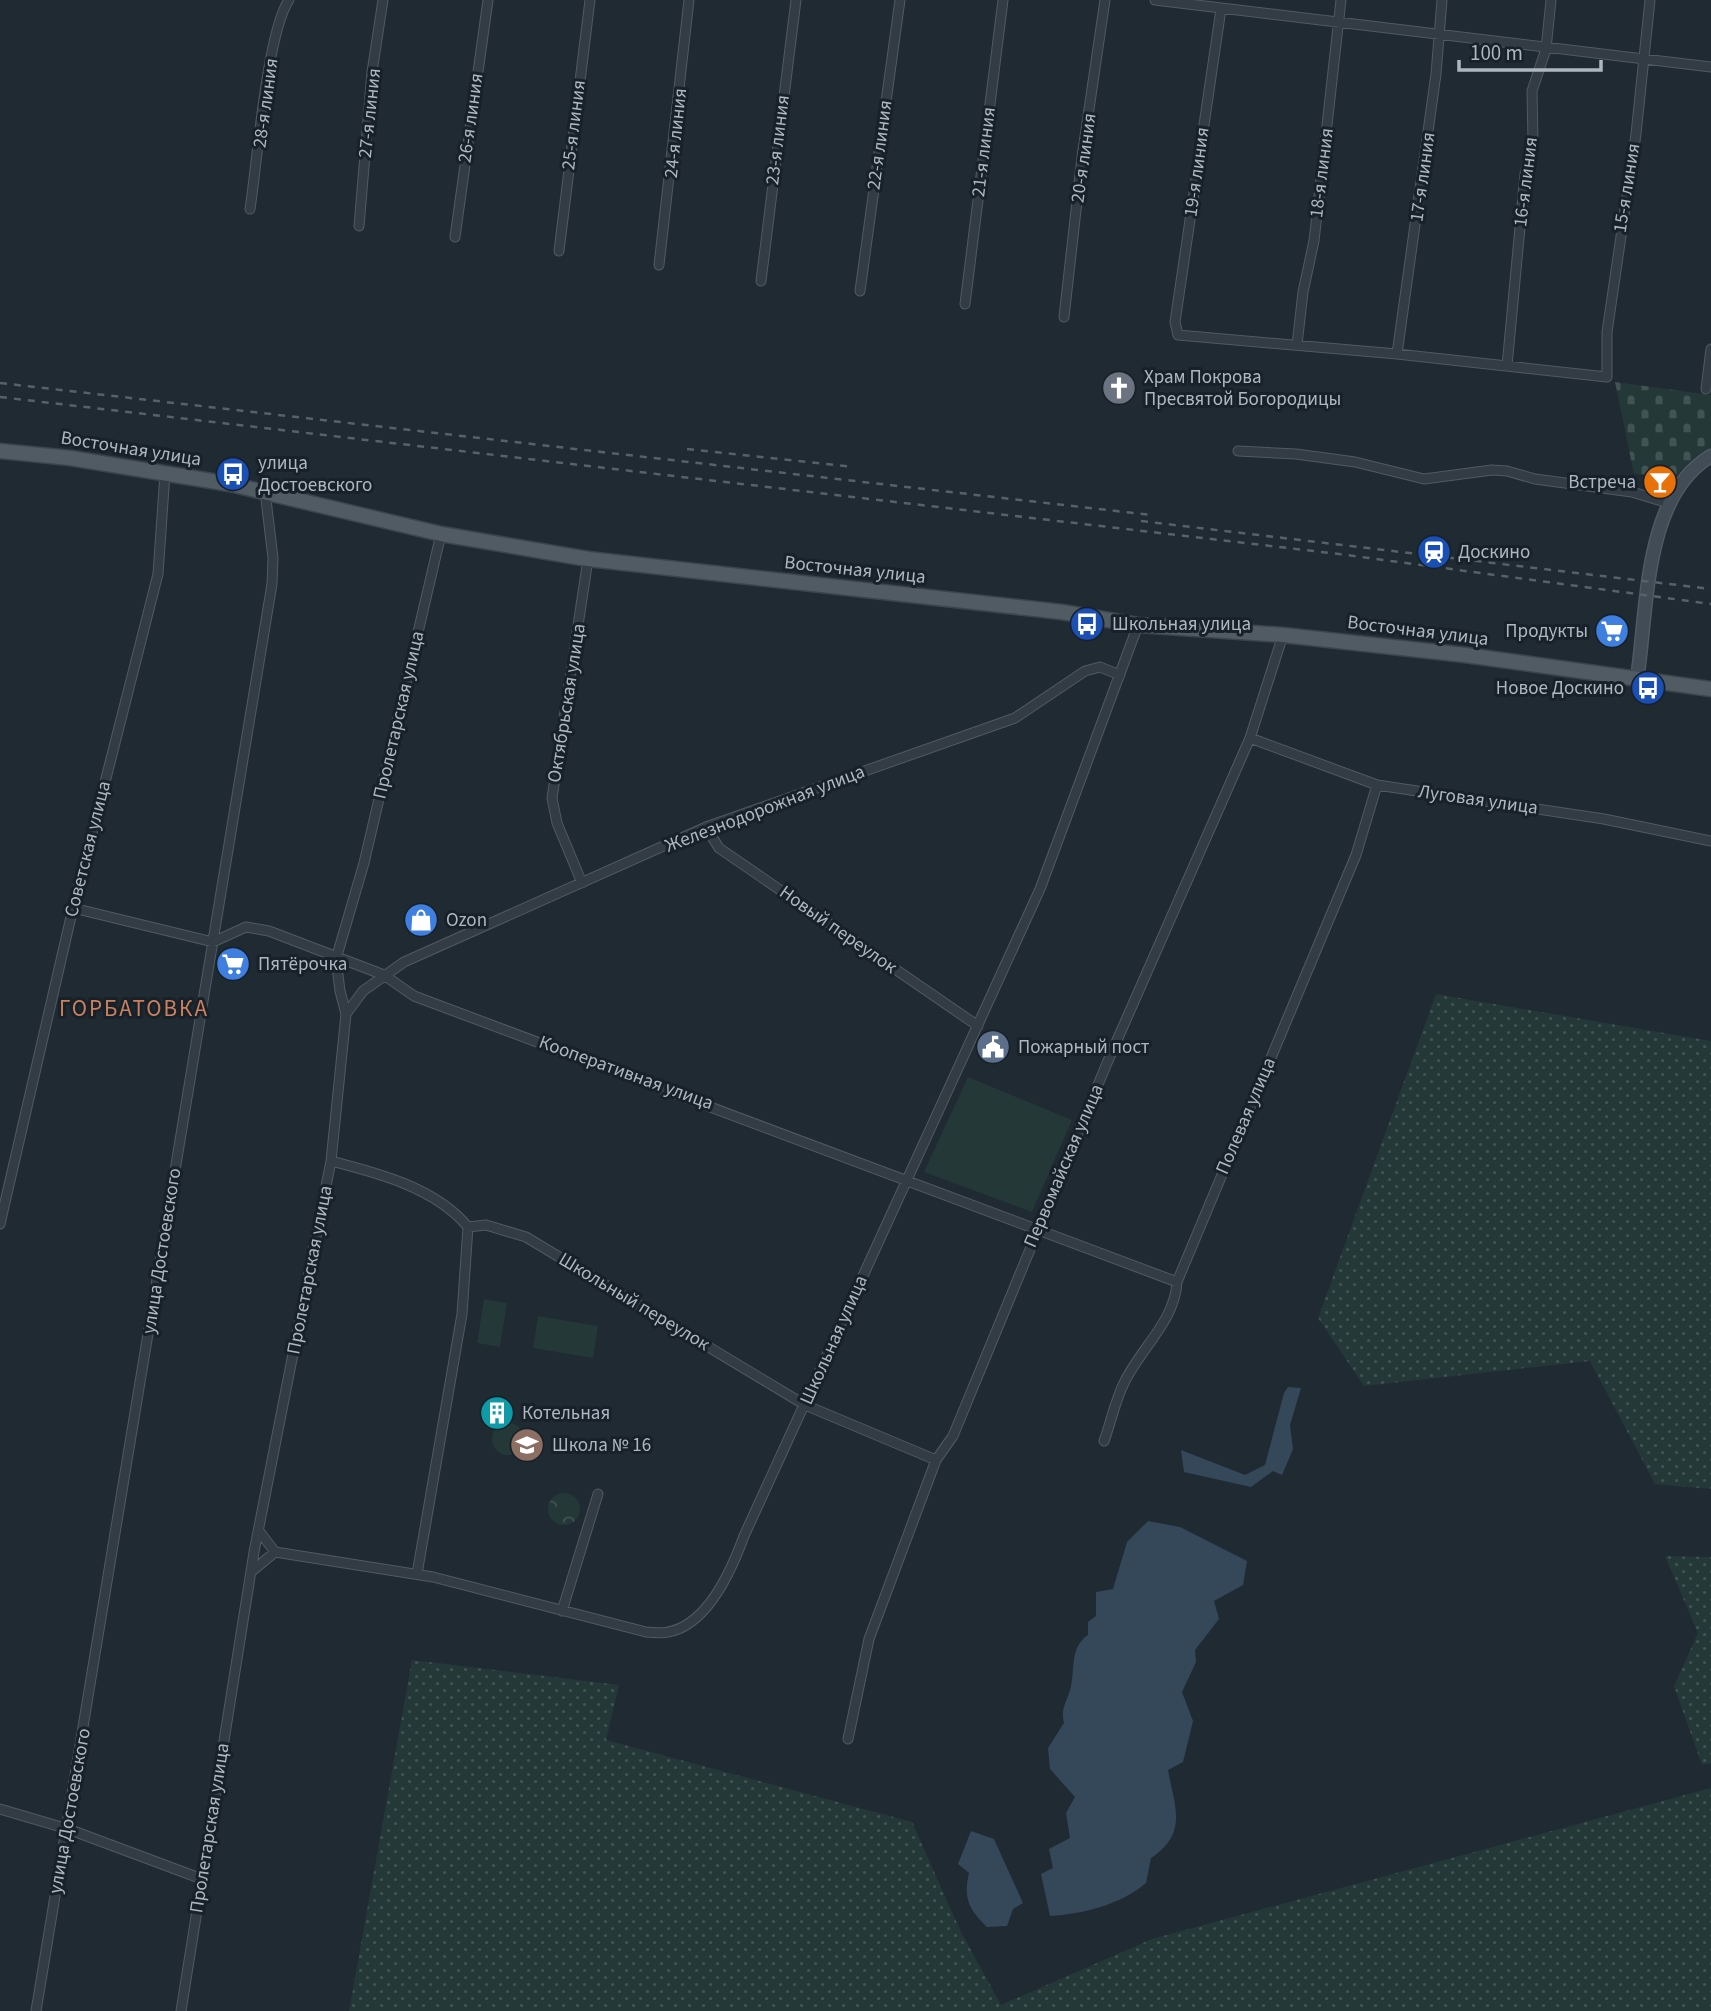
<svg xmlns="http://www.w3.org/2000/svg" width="1711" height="2011" font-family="'Source Sans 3',sans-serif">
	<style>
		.grass { fill: url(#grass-dots) }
		.forest { fill: url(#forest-crowns) }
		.cemetery { fill: url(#cemetery-stones) }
		.park { fill: #243837 }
		.water { fill: #34485a }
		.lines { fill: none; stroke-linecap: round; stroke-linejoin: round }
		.street-casing { stroke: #505a63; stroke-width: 11 }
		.secondary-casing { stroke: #505a63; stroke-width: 15 }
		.primary-casing { stroke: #3c454e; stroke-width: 17 }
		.street { stroke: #333c44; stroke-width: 9 }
		.secondary { stroke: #414c57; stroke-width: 12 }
		.primary { stroke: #515b64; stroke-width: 14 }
		.rail { stroke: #55616b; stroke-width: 2.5; stroke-dasharray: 7 7; stroke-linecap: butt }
		.labels { text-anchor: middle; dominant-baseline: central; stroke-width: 6; stroke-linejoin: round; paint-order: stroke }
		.street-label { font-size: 19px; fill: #adb7c2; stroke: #182129 }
		.poi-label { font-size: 19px; fill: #adb7c2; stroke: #182129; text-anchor: start }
		.quarter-label { font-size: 23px; letter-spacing: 2px; fill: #cb815e; stroke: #182129 }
	</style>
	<defs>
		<pattern id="grass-dots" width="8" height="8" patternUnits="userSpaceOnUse" patternTransform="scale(1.75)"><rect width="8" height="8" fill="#243837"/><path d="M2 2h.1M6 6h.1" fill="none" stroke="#415352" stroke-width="1.8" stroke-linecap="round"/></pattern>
		<pattern id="forest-crowns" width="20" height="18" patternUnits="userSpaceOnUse" patternTransform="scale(1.75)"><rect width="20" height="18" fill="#243837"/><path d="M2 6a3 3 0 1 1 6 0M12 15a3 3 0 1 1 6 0" fill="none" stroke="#415352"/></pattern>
		<pattern id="cemetery-stones" width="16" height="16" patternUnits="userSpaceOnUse" patternTransform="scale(1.75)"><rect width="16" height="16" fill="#243837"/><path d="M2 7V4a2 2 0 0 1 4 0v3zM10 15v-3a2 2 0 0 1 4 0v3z" fill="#415352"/></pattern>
	</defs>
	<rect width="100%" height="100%" fill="#202a33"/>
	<path class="grass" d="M1436 994 1711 1041V1489L1655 1484 1590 1361 1364 1386 1318 1318Z
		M1665 1556 1711 1557V1763L1702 1765 1674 1686 1698 1633Z
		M412 1660 619 1685 606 1740 912 1822 960 1930 1001 2005 1152 1939 1711 1788V2011H349Z"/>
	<path class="forest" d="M492 1439a16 16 0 1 1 32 0a16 16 0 1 1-32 0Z
		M548 1509a16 16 0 1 1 32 0a16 16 0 1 1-32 0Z"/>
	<path class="cemetery" d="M1615 382 1711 395V449L1697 455 1675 477 1634 474Z"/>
	<path class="park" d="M968 1077 1072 1120 1032 1212 924 1172Z
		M484 1299 507 1303 500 1347 477 1343Z
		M538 1316 598 1326 593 1358 533 1348Z"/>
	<path class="water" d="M1288 1387 1301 1388 1290 1425 1293 1449 1282 1475 1273 1471 1251 1487 1184 1472 1181 1450 1245 1475 1265 1465 1284 1393Z
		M1148 1521 1180 1527 1247 1561 1243 1585 1214 1601 1219 1619 1195 1650 1196 1662 1182 1692 1193 1721 1183 1762 1168 1770C1175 1808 1188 1833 1151 1858L1146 1883C1120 1905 1083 1914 1050 1916L1041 1874 1053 1868 1049 1849 1070 1838 1066 1813 1075 1797 1050 1769 1048 1748 1064 1723C1060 1707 1068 1701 1071 1686 1075 1668 1070 1647 1088 1635V1622L1096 1616V1592L1113 1589 1127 1542Z
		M971 1831 994 1839 1023 1903 1013 1909 1007 1926 987 1927C969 1909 963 1899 969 1873L958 1864Z"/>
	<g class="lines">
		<g class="street-casing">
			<path id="street" d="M1155 0 1711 67
				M1221 9 1175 322 1178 335 1397 354 1607 377V332L1636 134 1650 0
				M250 209C257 164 267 32 289 0
				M359 226 372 72 383 0
				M455 237 488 0
				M559 251 590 0
				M659 265 689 0
				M761 281 796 0
				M860 291 900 0
				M965 304 1003 0
				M1064 317 1082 157 1105 0
				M1297 345 1303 292 1314 241 1341 0
				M1397 354 1436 74 1442 0
				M1507 366 1525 174 1533 140 1532 91 1546 49 1551 0
				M1706 389 1711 349
				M1238 451 1296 454 1355 462 1424 479 1492 470 1507 471 1535 479 1632 492 1668 503
				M1250 738 1377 785 1604 819 1711 841
				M706 827 719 848 978 1026
				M582 883 557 823 552 798 588 559
				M73 908 213 942 246 927 269 931 384 975 414 996 1177 1282
				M346 1014 363 991 404 962 706 827 1015 718 1085 671 1100 667 1120 675
				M331 1161C378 1173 436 1188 468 1227L486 1225 526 1237 805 1405 936 1460
				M0 1224 73 908 158 574 165 473
				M1104 1441C1111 1422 1115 1401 1124 1383 1140 1349 1175 1321 1177 1282L1356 855 1377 785
				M259 1531 275 1552
				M251 1572 275 1552 433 1577 646 1632C653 1632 661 1634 668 1632 708 1625 732 1569 744 1536L1040 889 1138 625
				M417 1574 462 1314 468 1227
				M562 1611 598 1494
				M848 1739 869 1639 936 1460 953 1436 1107 1063 1250 738 1283 635
				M0 1809 68 1829 202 1879
				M36 2011 272 584 273 558 265 491
				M181 2011 254 1552 331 1161 346 1014 340 991 336 959 364 863 441 534"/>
		</g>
		<g class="secondary-casing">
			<path id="secondary" d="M1637 679C1648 609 1643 496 1711 456"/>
		</g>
		<g class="primary-casing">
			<path id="primary" d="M0 451 70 458 230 484 441 534 588 559 1062 612 1138 625 1283 635 1465 655 1711 689"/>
		</g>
		<use href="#street" class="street"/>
		<use href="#secondary" class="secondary"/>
		<use href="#primary" class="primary"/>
		<path class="rail" d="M0 383 1151 515
			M0 397 1339 554 1711 604
			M687 449 854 467
			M1141 521 1711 589"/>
	</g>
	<defs>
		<g id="church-disc" transform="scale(1.75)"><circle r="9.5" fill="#6b7280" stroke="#182129"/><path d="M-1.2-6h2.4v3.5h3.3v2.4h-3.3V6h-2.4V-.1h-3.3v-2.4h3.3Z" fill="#fff"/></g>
		<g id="bus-disc" transform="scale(1.75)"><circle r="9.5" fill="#1a4fb4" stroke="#182129"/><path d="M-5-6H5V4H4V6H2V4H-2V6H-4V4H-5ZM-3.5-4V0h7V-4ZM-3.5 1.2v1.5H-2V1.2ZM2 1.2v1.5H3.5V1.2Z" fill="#fff"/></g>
		<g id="bar-disc" transform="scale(1.75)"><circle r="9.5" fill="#e8710a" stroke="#182129"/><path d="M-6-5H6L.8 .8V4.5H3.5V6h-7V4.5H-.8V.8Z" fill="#fff"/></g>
		<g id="station-disc" transform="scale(1.75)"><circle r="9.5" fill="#1a4fb4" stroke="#182129"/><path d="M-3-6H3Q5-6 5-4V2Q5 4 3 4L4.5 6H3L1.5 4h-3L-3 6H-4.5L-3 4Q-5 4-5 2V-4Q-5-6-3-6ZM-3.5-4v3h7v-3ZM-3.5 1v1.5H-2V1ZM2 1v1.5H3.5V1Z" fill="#fff"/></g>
		<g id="supermarket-disc" transform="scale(1.75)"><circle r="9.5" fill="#3f7fe0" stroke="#182129"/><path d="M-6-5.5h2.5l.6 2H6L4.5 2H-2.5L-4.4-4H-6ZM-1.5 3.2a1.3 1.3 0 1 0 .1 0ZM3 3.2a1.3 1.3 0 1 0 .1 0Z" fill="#fff"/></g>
		<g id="shop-disc" transform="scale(1.75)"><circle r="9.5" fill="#3f7fe0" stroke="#182129"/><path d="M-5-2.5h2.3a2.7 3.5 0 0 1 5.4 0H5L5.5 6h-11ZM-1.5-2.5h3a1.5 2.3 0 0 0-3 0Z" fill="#fff"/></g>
		<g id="civic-disc" transform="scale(1.75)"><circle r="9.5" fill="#5c6f8a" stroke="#182129"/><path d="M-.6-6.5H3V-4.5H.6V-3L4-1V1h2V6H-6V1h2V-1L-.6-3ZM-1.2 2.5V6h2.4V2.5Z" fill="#fff"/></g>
		<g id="building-disc" transform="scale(1.75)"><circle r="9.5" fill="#0f9aa8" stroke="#182129"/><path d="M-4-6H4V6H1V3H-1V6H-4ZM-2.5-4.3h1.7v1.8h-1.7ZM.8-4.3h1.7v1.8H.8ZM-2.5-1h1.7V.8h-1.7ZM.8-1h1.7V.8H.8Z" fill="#fff"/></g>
		<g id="school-disc" transform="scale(1.75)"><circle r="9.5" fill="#8d6e63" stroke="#182129"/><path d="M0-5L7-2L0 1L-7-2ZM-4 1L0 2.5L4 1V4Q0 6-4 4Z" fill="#fff"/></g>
	</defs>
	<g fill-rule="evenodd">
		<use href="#church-disc" x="1119" y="388"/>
		<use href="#bus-disc" x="233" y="474"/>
		<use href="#bar-disc" x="1660" y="482"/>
		<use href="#station-disc" x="1434" y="552"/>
		<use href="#bus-disc" x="1087" y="624"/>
		<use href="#supermarket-disc" x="1612" y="631"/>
		<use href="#bus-disc" x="1648" y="688"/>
		<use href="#shop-disc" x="421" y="920"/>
		<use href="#supermarket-disc" x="233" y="964"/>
		<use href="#civic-disc" x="993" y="1047"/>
		<use href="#building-disc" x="497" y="1413"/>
		<use href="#school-disc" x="527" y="1445"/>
	</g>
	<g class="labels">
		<g class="street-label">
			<text transform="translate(266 103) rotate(-82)">28-я линия</text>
			<text transform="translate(370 113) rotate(-84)">27-я линия</text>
			<text transform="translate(471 118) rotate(-82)">26-я линия</text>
			<text transform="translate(574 125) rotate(-83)">25-я линия</text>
			<text transform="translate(676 133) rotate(-84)">24-я линия</text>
			<text transform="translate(778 140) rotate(-83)">23-я линия</text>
			<text transform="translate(880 145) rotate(-82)">22-я линия</text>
			<text transform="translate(984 152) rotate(-83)">21-я линия</text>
			<text transform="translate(1084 158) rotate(-82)">20-я линия</text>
			<text transform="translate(1197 172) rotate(-82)">19-я линия</text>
			<text transform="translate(1322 173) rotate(-83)">18-я линия</text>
			<text transform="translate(1423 177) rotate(-82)">17-я линия</text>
			<text transform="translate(1526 182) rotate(-83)">16-я линия</text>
			<text transform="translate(1627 188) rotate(-81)">15-я линия</text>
			<text transform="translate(131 449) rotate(9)">Восточная улица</text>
			<text transform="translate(855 570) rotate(6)">Восточная улица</text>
			<text transform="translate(1418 631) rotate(7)">Восточная улица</text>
			<text transform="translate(567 703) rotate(-81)">Октябрьская улица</text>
			<text transform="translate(399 715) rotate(-77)">Пролетарская улица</text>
			<text transform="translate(1478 800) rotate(8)">Луговая улица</text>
			<text transform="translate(765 809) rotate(-21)">Железнодорожная улица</text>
			<text transform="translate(88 849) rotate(-76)">Советская улица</text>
			<text transform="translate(838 930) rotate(35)">Новый переулок</text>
			<text transform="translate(626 1073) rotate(20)">Кооперативная улица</text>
			<text transform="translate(1246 1116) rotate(-67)">Полевая улица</text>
			<text transform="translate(1064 1166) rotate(-67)">Первомайская улица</text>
			<text transform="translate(162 1251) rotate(-81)">улица Достоевского</text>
			<text transform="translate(310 1270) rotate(-79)">Пролетарская улица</text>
			<text transform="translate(634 1302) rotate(31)">Школьный переулок</text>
			<text transform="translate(834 1340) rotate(-66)">Школьная улица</text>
			<text transform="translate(70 1811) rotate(-80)">улица Достоевского</text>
			<text transform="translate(210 1828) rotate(-81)">Пролетарская улица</text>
		</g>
		<g class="poi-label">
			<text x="1144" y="377">Храм Покрова<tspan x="1144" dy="22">Пресвятой Богородицы</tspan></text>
			<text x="258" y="463">улица<tspan x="258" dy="22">Достоевского</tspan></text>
			<text x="1636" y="482" text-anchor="end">Встреча</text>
			<text x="1458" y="552">Доскино</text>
			<text x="1112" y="624">Школьная улица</text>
			<text x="1588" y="631" text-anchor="end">Продукты</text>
			<text x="1624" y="688" text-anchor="end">Новое Доскино</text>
			<text x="446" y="920">Ozon</text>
			<text x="258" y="964">Пятёрочка</text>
			<text x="1018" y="1047">Пожарный пост</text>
			<text x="522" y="1413">Котельная</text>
			<text x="552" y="1445">Школа № 16</text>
		</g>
		<g class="quarter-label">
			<text x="134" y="1008">ГОРБАТОВКА</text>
		</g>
	</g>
	<path d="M1459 60v10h142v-10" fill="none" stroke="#adb7c2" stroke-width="3.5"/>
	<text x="1470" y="60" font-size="21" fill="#adb7c2" stroke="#182129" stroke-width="5" paint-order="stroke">100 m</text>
</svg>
